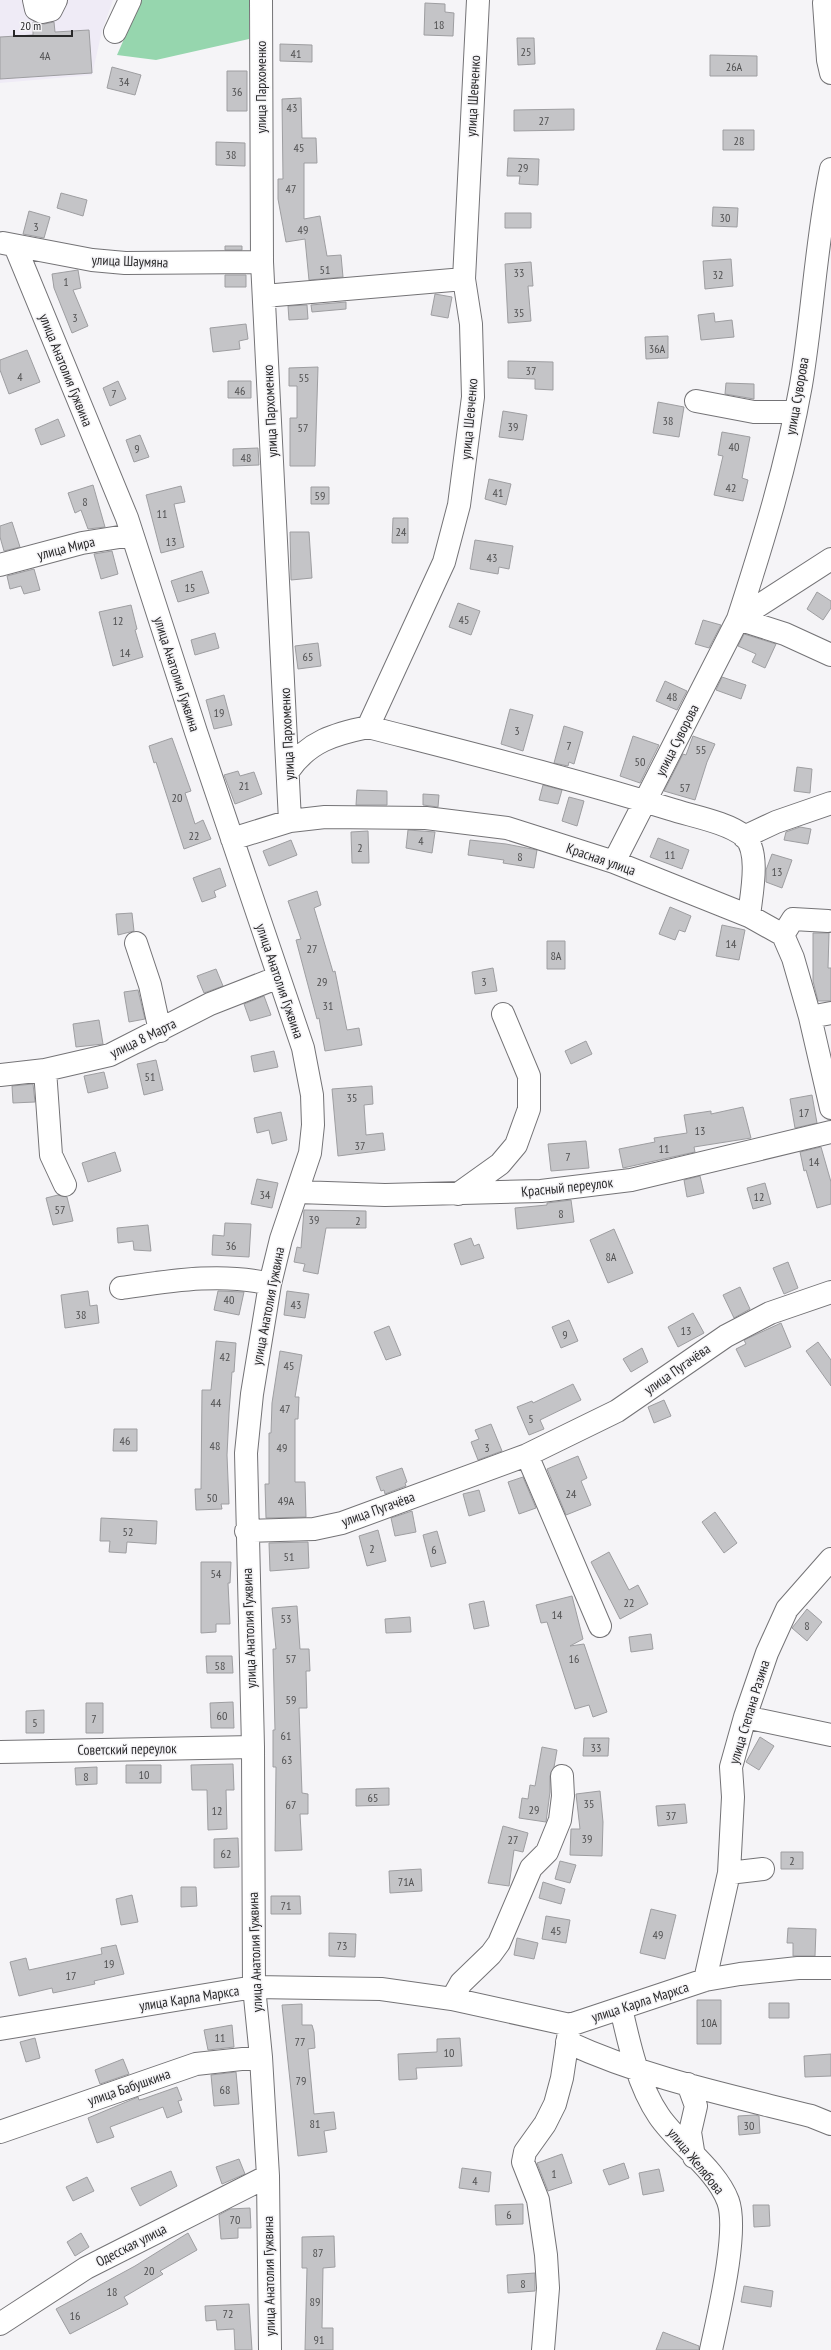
<svg xmlns="http://www.w3.org/2000/svg" width="831" height="2350" font-family="'PT Sans Narrow',sans-serif">
	<style>
		.built { fill: #efebf6 }
		.green { fill: #96d6ae }
		.building { fill: #c4c4c7; stroke: #9e9ea1 }
		.lines { fill: none; stroke-linecap: round; stroke-linejoin: round }
		.minor-casing { stroke: #747376; stroke-width: 24 }
		.minor { stroke: #fff; stroke-width: 22 }
		.labels { text-anchor: middle; dominant-baseline: central; stroke-width: 3; stroke-linejoin: round; paint-order: stroke }
		.number-label { font-size: 12px; fill: #505051 }
		.street-label { font-size: 14px; fill: #29292a; stroke: #f5f4f7 }
	</style>
	<rect width="100%" height="100%" fill="#f5f4f7"/>
	<path class="built" d="M0 0H113L102 31 92 75 0 83Z"/>
	<path class="green" d="M141 0H249V39L156 60 117 55Z"/>
	<path class="building" d="M425 3 445 4V12L454 13 453 36 424 35Z
		M33 22 44 24 54 22 55 32 89 30 92 73 0 79V37L33 35Z
		M517 38H534L535 64 518 65Z
		M280 44 312 45V62L280 61Z
		M710 55 757 56V76H710Z
		M112 67 141 75 135 95 107 88Z
		M227 71H247V111H227Z
		M301 98 302 138H316L317 163H304V219L320 216 327 256 341 255 343 277 309 280 305 239 286 242 278 199V179H283L282 99Z
		M574 109V130L514 131V110Z
		M723 130H754V150H723Z
		M216 142 245 143V166L216 165Z
		M508 158 539 159 538 185 519 184 520 176H507Z
		M61 193 87 200 83 216 57 208Z
		M713 207 738 208 737 227 712 226Z
		M29 211 50 217 44 238 23 234Z
		M505 213H531V228H505Z
		M225 246H242V250H225Z
		M731 259 733 286 705 289 703 261Z
		M531 262 533 286H528L531 321 508 323 505 264Z
		M78 270 81 288 73 290 88 326 72 333 54 288 52 274Z
		M225 275H246V287H225Z
		M435 294 452 297 448 318 431 315Z
		M346 302V309L312 312 311 305Z
		M307 305 308 319 289 320 288 306Z
		M714 313 715 322 732 320 734 337 701 340 698 315Z
		M246 324 248 339 239 341 240 349 213 352 210 328Z
		M668 336V358L646 359 645 337Z
		M27 350 40 382 9 394 0 370V360Z
		M508 361 553 362V390L535 389V379L508 378Z
		M318 367 315 466H290V418H297V386H289V368Z
		M118 381 126 399 110 406 103 388Z
		M228 381H251V398H228Z
		M726 383 754 384V399L725 394Z
		M658 402 684 407 679 437 653 433Z
		M503 411 527 415 523 440 499 437Z
		M58 419 65 436 41 445 35 429Z
		M722 432 750 437 742 478 748 480 743 501 714 495 723 456 718 455Z
		M140 435 149 457 134 462 126 440Z
		M258 448 259 465 233 466V449Z
		M489 479 511 484 506 505 485 499Z
		M93 485 105 527 88 529 81 510 75 513 68 493Z
		M181 486 185 502 174 504 184 547 161 553 146 495Z
		M311 487H329V504H311Z
		M393 518H408V543H392Z
		M12 522 20 547 4 551 0 537V526Z
		M290 532H309L312 578 291 580Z
		M475 540 513 546 509 569 499 567 498 574 470 569Z
		M112 551 118 574 101 579 94 554Z
		M34 569 40 590 24 594 21 586 10 589 7 576Z
		M202 571 209 593 178 602 171 581Z
		M817 592 831 601V608L823 620 807 609Z
		M458 603 480 611 471 635 449 627Z
		M131 605 137 629 135 630 143 657 113 666 99 612Z
		M703 620 721 625 709 648 695 644Z
		M215 633 219 648 195 655 191 640Z
		M744 634 776 644 765 668 752 662 756 654 738 646Z
		M318 643 321 666 298 669 295 646Z
		M722 677 746 685 741 699 716 690Z
		M665 681 687 691 677 710 656 701Z
		M224 695 232 725 214 729 206 700Z
		M510 709 533 715 523 751 501 744Z
		M564 726 583 732 574 764 569 762 568 766 554 763Z
		M633 736 659 745 640 783 620 776Z
		M693 736 715 744 707 762 695 800 664 791 683 754 686 755Z
		M172 738 191 791 185 793 195 824 203 820 211 839 184 849 156 762 154 763 149 746Z
		M797 767 812 769 810 793 794 791Z
		M238 771 240 776 254 772 262 794 235 804 224 775Z
		M543 785 562 790 558 804 539 800Z
		M357 790 387 791V805H356Z
		M423 794 439 795 438 807 423 805Z
		M569 797 584 801 577 826 562 821Z
		M800 827 811 829 808 844 784 840 786 832Z
		M408 830 435 832 432 853 406 848Z
		M368 831 369 863H352L351 832Z
		M658 838 689 850 682 869 650 857Z
		M291 840 297 855 269 866 263 851Z
		M470 840 506 844 537 850 534 868 503 863 504 860 468 855Z
		M772 854 792 860 782 888 766 882V870Z
		M220 868 226 886 214 891 216 897 202 902 193 878Z
		M317 891 321 905 314 908 333 972 335 971 347 1030 359 1028 362 1045 325 1051 319 1018 317 1019 296 940 301 939 288 901Z
		M670 907 691 916 685 932 679 930 675 940 659 934Z
		M132 913 134 931 118 935 116 914Z
		M722 925 745 930 739 960 716 956Z
		M813 933H829L828 968H831V1001H818L813 981Z
		M547 941H565V969H547Z
		M493 968 497 991 475 994 472 972Z
		M216 969 223 986 204 993 197 976Z
		M138 990 145 1019 129 1022 124 992Z
		M264 996 271 1015 250 1021 244 1004Z
		M99 1020 103 1044 76 1047 73 1024Z
		M586 1041 592 1054 571 1064 565 1051Z
		M274 1051 278 1067 254 1072 251 1056Z
		M156 1060 163 1090 144 1095 137 1064Z
		M104 1072 108 1088 88 1093 84 1076Z
		M33 1084 35 1102 13 1103 12 1086Z
		M372 1086 373 1104 364 1105 366 1135 383 1133 385 1150 338 1156 332 1089Z
		M812 1095 817 1123 795 1128 790 1099Z
		M743 1107 751 1138 694 1147 695 1152 623 1168 619 1149 655 1142 654 1138 687 1133 684 1115 711 1111V1114Z
		M281 1112 287 1140 272 1144 269 1130 257 1133 254 1118Z
		M586 1141 589 1168 551 1171 548 1144Z
		M821 1147 831 1182V1204L817 1208 806 1170 804 1171 800 1152Z
		M115 1152 121 1171 88 1182 82 1163Z
		M700 1176 704 1193 687 1197 684 1180Z
		M257 1179 278 1183 272 1208 251 1204Z
		M765 1183 771 1204 753 1209 747 1188Z
		M58 1195 67 1197 73 1221 53 1225 46 1198Z
		M571 1200 574 1222 517 1229 515 1208 547 1205V1203Z
		M304 1210 366 1211V1228H326L318 1274 303 1271 305 1264 294 1262 297 1247 301 1248Z
		M225 1223 251 1224 249 1257 212 1255 213 1235 224 1236Z
		M148 1225 151 1251 134 1250 133 1241 118 1243 117 1228Z
		M614 1229 633 1273 608 1283 590 1240Z
		M471 1238 474 1246 479 1244 484 1258 461 1265 454 1244Z
		M788 1262 798 1288 784 1294 773 1268Z
		M740 1287 750 1309 734 1318 723 1295Z
		M88 1291 90 1306 97 1305 99 1323 65 1328 61 1295Z
		M218 1291 244 1292 239 1315 214 1310Z
		M287 1291 309 1294 305 1318 284 1315Z
		M693 1313 704 1333 678 1347 668 1327Z
		M569 1320 578 1341 561 1348 552 1327Z
		M781 1323 791 1347 745 1367 736 1349 746 1344 744 1340Z
		M389 1326 401 1355 386 1360 374 1332Z
		M216 1341 236 1343 234 1372H232L229 1413 227 1455 229 1504H221L222 1509 196 1510 195 1489H201L202 1390H211Z
		M818 1342 831 1360V1386L806 1351Z
		M642 1348 648 1362 631 1372 623 1359Z
		M280 1351 302 1355 295 1397H299L298 1419H295V1482H305L306 1517 266 1518 265 1484H269V1433H271L272 1403Z
		M573 1384 581 1400 540 1420 544 1429 529 1435 517 1407 532 1401 533 1403Z
		M664 1400 671 1416 654 1423 648 1407Z
		M491 1424 502 1451 478 1460 471 1442 479 1439 475 1430Z
		M114 1429H137V1451H113Z
		M578 1456 587 1478 581 1481 591 1505 566 1515 547 1469Z
		M402 1468 407 1482 405 1483 406 1486 385 1494 384 1490 381 1491 376 1477Z
		M523 1477 536 1508 519 1514 508 1482Z
		M479 1490 485 1511 469 1516 463 1494Z
		M412 1511 416 1532 395 1536 391 1518Z
		M715 1512 737 1543 724 1553 702 1522Z
		M101 1518 157 1521 156 1544 127 1542 126 1553 109 1552 110 1541H100Z
		M378 1530 386 1561 367 1566 359 1536Z
		M437 1531 446 1563 431 1567 423 1535Z
		M308 1542 309 1568 270 1571 269 1543Z
		M609 1552 629 1590 638 1585 648 1604 620 1619 591 1562Z
		M201 1562H231L230 1583H228L230 1624H216V1632L201 1633Z
		M572 1596 583 1639 570 1646 584 1644 607 1712 593 1717 589 1705 575 1709 547 1622 541 1623 536 1605Z
		M484 1601 489 1626 474 1629 469 1604Z
		M297 1606 300 1649H309L310 1671H306L307 1708H299L302 1793 308 1794V1814H300L302 1850 275 1851 276 1767H273V1730H275L273 1649H276L272 1608Z
		M807 1609 822 1622 807 1641 792 1628Z
		M410 1617 411 1632 386 1633 385 1619Z
		M651 1634 653 1649 631 1652 629 1637Z
		M206 1656H232L233 1673H207Z
		M233 1702 234 1728H211L210 1703Z
		M86 1703H103V1733H86Z
		M44 1710V1733H26V1711Z
		M760 1737 774 1746 759 1770 746 1762Z
		M584 1738H609L608 1756H583Z
		M542 1747 557 1750 554 1767 550 1776V1792L546 1822 519 1818 522 1798 528 1799 530 1785 535 1786Z
		M233 1764 234 1790H226L227 1829 208 1830 207 1790H192L191 1765Z
		M126 1765H161V1783H126Z
		M97 1767V1784L76 1785 75 1768Z
		M389 1788V1805L356 1806V1789Z
		M600 1791 603 1822 602 1856 570 1855 571 1829H580L576 1794Z
		M685 1804 687 1823 658 1826 656 1806Z
		M503 1826 528 1833 523 1852 514 1850 509 1886 488 1883Z
		M238 1838 239 1867 214 1868V1839Z
		M781 1852H803V1869H781Z
		M560 1861 576 1865 570 1883 555 1879Z
		M421 1869 422 1891 390 1893 389 1871Z
		M543 1882 565 1889 561 1904 539 1898Z
		M181 1887H196L197 1906 181 1907Z
		M132 1895 138 1922 121 1925 116 1899Z
		M271 1896H300L301 1914H271Z
		M651 1909 676 1915 665 1959 640 1953Z
		M546 1916 570 1920 566 1943 542 1939Z
		M788 1928 816 1929 815 1956H793V1943H787Z
		M329 1933 356 1934 355 1957 329 1956Z
		M517 1938 538 1943 534 1959 514 1955Z
		M116 1945 124 1974 94 1981 95 1984 53 1993 52 1988 19 1996 10 1962 26 1958 29 1970 102 1954 101 1948Z
		M697 2000H721V2044H697Z
		M769 2003H789V2018H769Z
		M302 2004V2025H312L314 2032 315 2048 308 2049 314 2114 334 2112 336 2129 324 2131 327 2152 298 2156 282 2005Z
		M232 2025 234 2047 208 2050 204 2030Z
		M35 2038 40 2058 26 2062 20 2042Z
		M460 2038 462 2066 416 2068 417 2079 399 2080 398 2054 437 2052V2039Z
		M831 2054V2076L805 2077 804 2056Z
		M123 2059 129 2074 100 2084 95 2070Z
		M236 2072 239 2104 214 2106 211 2075Z
		M177 2087 182 2100 178 2101 182 2112 167 2118 163 2107 110 2127 114 2137 97 2143 88 2118 138 2097 139 2100 143 2099Z
		M755 2115 759 2116 760 2133 739 2135 738 2116Z
		M562 2154 572 2183 548 2191 537 2163Z
		M239 2159 245 2174 222 2184 216 2167Z
		M624 2163 629 2178 609 2185 603 2170Z
		M462 2168 491 2172 489 2192 459 2188Z
		M659 2169 664 2191 643 2195 639 2173Z
		M171 2171 177 2186 140 2206 131 2188Z
		M87 2177 94 2191 73 2201 66 2187Z
		M523 2204V2224L496 2225 495 2205Z
		M753 2205H769L770 2226 754 2227Z
		M250 2208 251 2228H238V2238L221 2239 219 2215 230 2209Z
		M81 2233 89 2247 75 2256 67 2242Z
		M188 2233 197 2250 160 2271 163 2274 124 2297 128 2304 70 2334 56 2309 135 2266Z
		M334 2236 335 2267 323 2268 322 2328H333V2350H305L307 2268H302V2237Z
		M535 2273V2291L508 2293 507 2275Z
		M744 2286 773 2291 771 2307 741 2302Z
		M249 2304 252 2350H235L234 2329 217 2330 216 2320 206 2321 205 2306Z
		M663 2332 699 2346V2350H656Z"/>
	<g class="lines">
		<g class="minor-casing">
			<path id="minor" d="M34 0 36 9 42 12 51 10 56 0
				M261 0 262 262 290 821
				M824 3 828 60 831 73
				M115 32 130 0
				M831 169C816 240 813 313 801 385 787 464 763 542 738 619L785 634 831 655
				M3 243 92 260 125 263 262 262
				M15 246 127 518 196 732 303 1048 312 1095 313 1125 310 1153 281 1239 270 1284 252 1394 246 1453 253 1747 254 1987 261 2057 268 2176 270 2350
				M264 296 464 279
				M696 401 754 412H795
				M0 565 82 543 132 535
				M368 727C469 753 570 778 670 809 691 816 727 822 744 836 761 851 751 896 749 916
				M289 770C309 741 335 734 368 727L444 562 459 505 473 397 471 324 464 279 478 0
				M744 837 776 822 831 803
				M232 839 290 821 325 817 426 818 507 828 614 862 749 916 783 935 793 958 810 1017 831 1108
				M614 862 738 619 831 559
				M783 935 793 919 828 921
				M136 943 150 985 160 1031
				M810 1017 831 1013
				M45 1070 51 1155 65 1185
				M0 1075 45 1070 110 1055 210 1004 279 977
				M298 1192 385 1195 541 1191 631 1180 831 1132
				M458 1194 500 1164 516 1145 529 1109V1076L503 1014
				M121 1288C170 1281 221 1272 270 1284
				M527 1455 600 1626
				M246 1531 314 1529 342 1523 527 1455 617 1411 726 1336 770 1313 831 1292
				M745 1717 831 1735
				M0 1752 253 1747
				M729 1873 763 1869
				M705 1980 729 1873 733 1797 731 1767 745 1717 767 1653 787 1609 831 1559
				M452 1999 461 1983 491 1954 499 1943 531 1868 547 1852 560 1820 563 1796 562 1776
				M621 2008C629 2044 638 2085 659 2116 678 2144 716 2169 728 2201 739 2231 718 2317 711 2350
				M0 2029 254 1987 381 1989 452 1999 570 2025 705 1980 740 1974 798 1968H831
				M567 2042C645 2078 728 2095 811 2116L831 2124
				M688 2084 696 2106 690 2132 694 2157
				M0 2132 196 2064 261 2057
				M0 2324 86 2268 268 2176
				M543 2350 548 2288 546 2255 538 2200 523 2162 525 2152 545 2124 555 2104 562 2078 570 2025"/>
		</g>
		<use href="#minor" class="minor"/>
	</g>
	<g class="labels">
		<g class="number-label">
			<text x="439" y="24">18</text>
			<text x="526" y="51">25</text>
			<text x="296" y="53">41</text>
			<text x="45" y="55">4А</text>
			<text x="734" y="66">26А</text>
			<text x="124" y="81">34</text>
			<text x="237" y="91">36</text>
			<text x="292" y="107">43</text>
			<text x="544" y="120">27</text>
			<text x="739" y="140">28</text>
			<text x="299" y="147">45</text>
			<text x="231" y="154">38</text>
			<text x="523" y="167">29</text>
			<text x="291" y="188">47</text>
			<text x="725" y="217">30</text>
			<text x="36" y="226">3</text>
			<text x="303" y="229">49</text>
			<text x="325" y="269">51</text>
			<text x="519" y="272">33</text>
			<text x="718" y="274">32</text>
			<text x="66" y="281">1</text>
			<text x="519" y="312">35</text>
			<text x="75" y="317">3</text>
			<text x="657" y="348">36А</text>
			<text x="531" y="370">37</text>
			<text x="20" y="376">4</text>
			<text x="304" y="377">55</text>
			<text x="240" y="390">46</text>
			<text x="114" y="393">7</text>
			<text x="668" y="420">38</text>
			<text x="513" y="426">39</text>
			<text x="303" y="427">57</text>
			<text x="734" y="446">40</text>
			<text x="137" y="448">9</text>
			<text x="246" y="457">48</text>
			<text x="731" y="487">42</text>
			<text x="498" y="492">41</text>
			<text x="320" y="495">59</text>
			<text x="85" y="501">8</text>
			<text x="162" y="513">11</text>
			<text x="401" y="531">24</text>
			<text x="171" y="541">13</text>
			<text x="492" y="557">43</text>
			<text x="190" y="587">15</text>
			<text x="464" y="619">45</text>
			<text x="118" y="620">12</text>
			<text x="125" y="652">14</text>
			<text x="308" y="656">65</text>
			<text x="672" y="696">48</text>
			<text x="219" y="712">19</text>
			<text x="517" y="730">3</text>
			<text x="569" y="745">7</text>
			<text x="701" y="749">55</text>
			<text x="640" y="761">50</text>
			<text x="244" y="785">21</text>
			<text x="685" y="787">57</text>
			<text x="177" y="797">20</text>
			<text x="194" y="835">22</text>
			<text x="421" y="840">4</text>
			<text x="360" y="847">2</text>
			<text x="670" y="854">11</text>
			<text x="520" y="856">8</text>
			<text x="777" y="871">13</text>
			<text x="731" y="943">14</text>
			<text x="312" y="948">27</text>
			<text x="556" y="955">8А</text>
			<text x="322" y="981">29</text>
			<text x="484" y="981">3</text>
			<text x="328" y="1005">31</text>
			<text x="150" y="1076">51</text>
			<text x="352" y="1097">35</text>
			<text x="804" y="1112">17</text>
			<text x="700" y="1130">13</text>
			<text x="360" y="1145">37</text>
			<text x="664" y="1148">11</text>
			<text x="568" y="1156">7</text>
			<text x="814" y="1161">14</text>
			<text x="265" y="1194">34</text>
			<text x="759" y="1196">12</text>
			<text x="60" y="1209">57</text>
			<text x="561" y="1213">8</text>
			<text x="314" y="1219">39</text>
			<text x="358" y="1220">2</text>
			<text x="231" y="1245">36</text>
			<text x="611" y="1256">8А</text>
			<text x="229" y="1299">40</text>
			<text x="296" y="1304">43</text>
			<text x="81" y="1314">38</text>
			<text x="686" y="1330">13</text>
			<text x="565" y="1334">9</text>
			<text x="225" y="1356">42</text>
			<text x="289" y="1365">45</text>
			<text x="216" y="1402">44</text>
			<text x="285" y="1408">47</text>
			<text x="531" y="1418">5</text>
			<text x="125" y="1440">46</text>
			<text x="215" y="1445">48</text>
			<text x="282" y="1447">49</text>
			<text x="487" y="1447">3</text>
			<text x="571" y="1493">24</text>
			<text x="212" y="1497">50</text>
			<text x="286" y="1500">49А</text>
			<text x="128" y="1531">52</text>
			<text x="372" y="1548">2</text>
			<text x="434" y="1549">6</text>
			<text x="289" y="1556">51</text>
			<text x="216" y="1573">54</text>
			<text x="629" y="1602">22</text>
			<text x="557" y="1614">14</text>
			<text x="286" y="1618">53</text>
			<text x="807" y="1625">8</text>
			<text x="291" y="1658">57</text>
			<text x="574" y="1658">16</text>
			<text x="220" y="1665">58</text>
			<text x="291" y="1699">59</text>
			<text x="222" y="1715">60</text>
			<text x="94" y="1718">7</text>
			<text x="35" y="1722">5</text>
			<text x="286" y="1735">61</text>
			<text x="596" y="1747">33</text>
			<text x="287" y="1759">63</text>
			<text x="144" y="1774">10</text>
			<text x="86" y="1776">8</text>
			<text x="373" y="1797">65</text>
			<text x="589" y="1803">35</text>
			<text x="291" y="1804">67</text>
			<text x="534" y="1809">29</text>
			<text x="217" y="1810">12</text>
			<text x="671" y="1815">37</text>
			<text x="587" y="1838">39</text>
			<text x="513" y="1839">27</text>
			<text x="226" y="1853">62</text>
			<text x="792" y="1860">2</text>
			<text x="406" y="1881">71А</text>
			<text x="286" y="1905">71</text>
			<text x="556" y="1930">45</text>
			<text x="658" y="1934">49</text>
			<text x="342" y="1945">73</text>
			<text x="109" y="1963">19</text>
			<text x="71" y="1975">17</text>
			<text x="709" y="2022">10А</text>
			<text x="220" y="2037">11</text>
			<text x="300" y="2041">77</text>
			<text x="449" y="2052">10</text>
			<text x="301" y="2080">79</text>
			<text x="225" y="2089">68</text>
			<text x="315" y="2123">81</text>
			<text x="749" y="2125">30</text>
			<text x="554" y="2173">1</text>
			<text x="475" y="2180">4</text>
			<text x="509" y="2214">6</text>
			<text x="235" y="2219">70</text>
			<text x="318" y="2252">87</text>
			<text x="149" y="2270">20</text>
			<text x="523" y="2283">8</text>
			<text x="112" y="2291">18</text>
			<text x="315" y="2301">89</text>
			<text x="228" y="2313">72</text>
			<text x="75" y="2315">16</text>
			<text x="319" y="2339">91</text>
		</g>
		<g class="street-label">
			<text transform="translate(261 87) rotate(-90)">улица Пархоменко</text>
			<text transform="translate(473 96) rotate(-87)">улица Шевченко</text>
			<text transform="translate(130 261) rotate(2)">улица Шаумяна</text>
			<text transform="translate(66 370) rotate(68)">улица Анатолия Гужвина</text>
			<text transform="translate(797 396) rotate(-80)">улица Суворова</text>
			<text transform="translate(270 411) rotate(-93)">улица Пархоменко</text>
			<text transform="translate(469 419) rotate(-85)">улица Шевченко</text>
			<text transform="translate(66 548) rotate(-14)">улица Мира</text>
			<text transform="translate(177 674) rotate(72)">улица Анатолия Гужвина</text>
			<text transform="translate(287 734) rotate(-93)">улица Пархоменко</text>
			<text transform="translate(677 740) rotate(-63)">улица Суворова</text>
			<text transform="translate(601 859) rotate(19)">Красная улица</text>
			<text transform="translate(280 981) rotate(71)">улица Анатолия Гужвина</text>
			<text transform="translate(143 1038) rotate(-26)">улица 8 Марта</text>
			<text transform="translate(567 1187) rotate(-6)">Красный переулок</text>
			<text transform="translate(268 1306) rotate(-79)">улица Анатолия Гужвина</text>
			<text transform="translate(677 1369) rotate(-35)">улица Пугачёва</text>
			<text transform="translate(378 1509) rotate(-20)">улица Пугачёва</text>
			<text transform="translate(249 1628) rotate(-92)">улица Анатолия Гужвина</text>
			<text transform="translate(749 1712) rotate(-73)">улица Степана Разина</text>
			<text transform="translate(127 1749) rotate(-1)">Советский переулок</text>
			<text transform="translate(255 1952) rotate(-92)">улица Анатолия Гужвина</text>
			<text transform="translate(189 1998) rotate(-9)">улица Карла Маркса</text>
			<text transform="translate(640 2002) rotate(-18)">улица Карла Маркса</text>
			<text transform="translate(129 2087) rotate(-19)">улица Бабушкина</text>
			<text transform="translate(696 2161) rotate(51)">улица Желябова</text>
			<text transform="translate(131 2245) rotate(-27)">Одесская улица</text>
			<text transform="translate(269 2276) rotate(-91)">улица Анатолия Гужвина</text>
		</g>
	</g>
	<path d="M14 30v6h58v-6" fill="none" stroke="#29292a" stroke-width="2"/>
	<text x="20" y="30" font-size="12" fill="#29292a" stroke="#f5f4f7" stroke-width="3" paint-order="stroke">20 m</text>
</svg>
